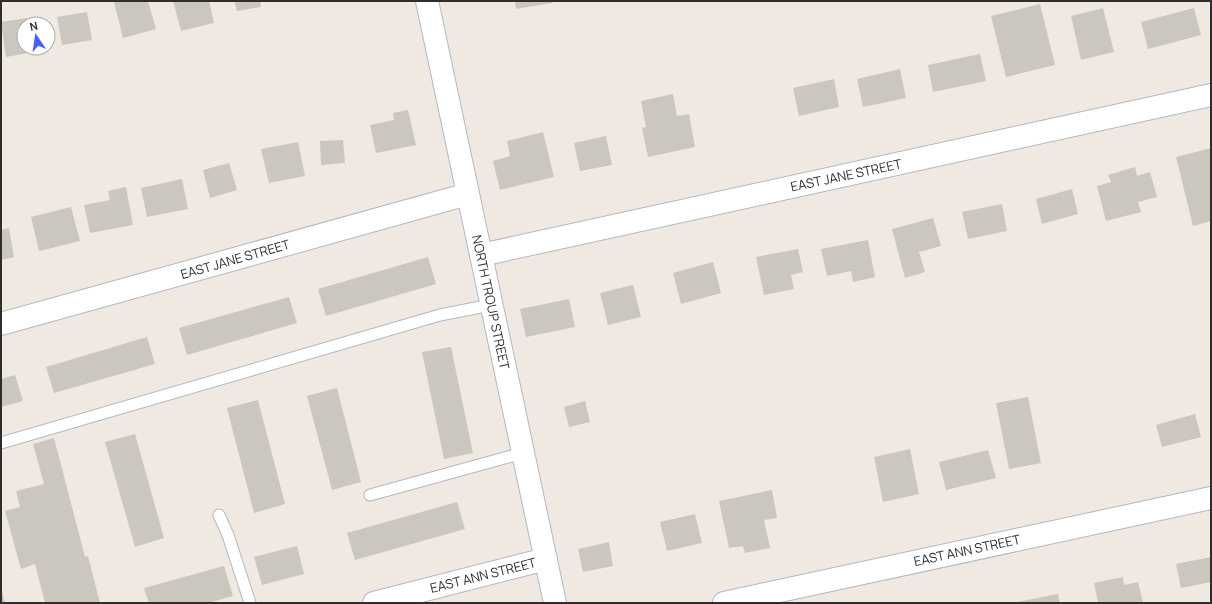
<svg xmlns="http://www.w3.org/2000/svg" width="1212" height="604" font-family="Manrope,sans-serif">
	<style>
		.building { fill: #cbc7bf }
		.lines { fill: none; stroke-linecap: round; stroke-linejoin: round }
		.lane-casing { stroke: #b4b7c1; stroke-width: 13 }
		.street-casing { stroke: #b4b7c1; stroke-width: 24 }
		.secondary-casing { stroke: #b4b7c1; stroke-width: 24 }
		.lane { stroke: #fff; stroke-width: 11 }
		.street { stroke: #fff; stroke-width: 22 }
		.secondary { stroke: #fff; stroke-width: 22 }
		.labels { text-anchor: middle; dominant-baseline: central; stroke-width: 4; stroke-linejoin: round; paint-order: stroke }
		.street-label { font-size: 13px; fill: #2e2e2e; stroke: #fff }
	</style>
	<rect width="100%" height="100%" fill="#efe9e1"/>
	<path class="building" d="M117 1H148L156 29 123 38 114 2Z
		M173 1H209L214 23 181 31Z
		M234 1H260L261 7 237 11Z
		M515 1H552V3L516 9Z
		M1040 4 1055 65 1006 77 991 16Z
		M1103 8 1114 52 1081 60 1071 16Z
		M1194 8 1201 35 1148 49 1141 22Z
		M87 12 92 40 62 45 57 17Z
		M27 18 28 24H24V48H33L34 52 6 57 1 22Z
		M980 54 986 81 933 92 928 65Z
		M900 69 906 98 863 107 857 79Z
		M834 79 839 107 799 116 793 88Z
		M673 94 677 116 689 114 695 147 648 157 642 128 646 127 641 101Z
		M408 110 416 145 376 153 370 125 394 120 393 113Z
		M543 132 554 177 500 190 493 161 510 156 507 141Z
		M606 136 612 165 580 171 574 143Z
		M343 140 345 163 321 165 320 141Z
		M298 142 305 176 269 183 261 149Z
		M1211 148V221L1193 226 1176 157Z
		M229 163 237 190 210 198 203 170Z
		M1135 167 1137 176 1150 172 1157 197 1138 202 1141 212 1106 221 1097 186 1111 182 1108 175Z
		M182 179 188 209 147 217 141 188Z
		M126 187 133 225 90 233 84 205 110 200 108 191Z
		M1072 189 1078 214 1042 224 1036 199Z
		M1002 204 1007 231 968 239 962 212Z
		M71 207 80 241 39 251 31 217Z
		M933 218 941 246 919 252 925 272 905 278 892 229Z
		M9 228 14 257 1 260V230Z
		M868 240 875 277 853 282 851 271 827 276 821 249Z
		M798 249 803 272 791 275 794 289 764 295 756 257Z
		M428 257 436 284 326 316 318 289Z
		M713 262 721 293 681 304 673 273Z
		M633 285 641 317 608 325 600 293Z
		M289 297 297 323 187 355 179 328Z
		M569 299 575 327 526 337 520 309Z
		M147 337 155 364 54 393 46 367Z
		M451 347 473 453 444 459 422 352Z
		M15 375 23 401 1 407V379Z
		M337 388 361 482 332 490 307 396Z
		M1028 397 1041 463 1009 469 996 403Z
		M258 400 285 504 254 513 227 408Z
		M585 401 590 422 569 427 564 407Z
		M1195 414 1201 437 1162 447 1156 425Z
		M135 434 164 538 135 547 105 442Z
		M54 438 85 557 88 556 100 603H45L35 564 21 569 5 511 20 507 16 491 44 484 33 444Z
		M910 449 919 494 883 502 874 457Z
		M988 450 996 478 946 490 939 462Z
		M772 490 777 518 764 520 770 548 745 553 743 546 729 548 719 501Z
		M457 502 465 529 355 560 347 533Z
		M695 514 702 543 667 551 660 522Z
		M609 542 613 566 583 572 578 549Z
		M297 546 304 574 262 585 254 557Z
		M1211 557V582L1181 588 1176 564Z
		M224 566 233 596 208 603H149L144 588Z
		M1123 577 1124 585 1138 582 1143 603H1098L1094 583Z
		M1 588 5 603H1Z
		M1058 594 1060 603H1017V602Z"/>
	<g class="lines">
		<g class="lane-casing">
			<path id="lane" d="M1 443 440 315 491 305
				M370 495 523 453
				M219 515 228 535 250 603"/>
		</g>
		<g class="street-casing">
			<path id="street" d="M481 255 1211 95
				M1 324 468 194
				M374 603 546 559
				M724 603 1211 498"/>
		</g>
		<g class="secondary-casing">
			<path id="secondary" d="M427 1 555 603"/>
		</g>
		<use href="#lane" class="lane"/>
		<use href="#street" class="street"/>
		<use href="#secondary" class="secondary"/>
	</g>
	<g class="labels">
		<g class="street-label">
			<text transform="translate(846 175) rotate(-12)">EAST JANE STREET</text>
			<text transform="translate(235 259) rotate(-16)">EAST JANE STREET</text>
			<text transform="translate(491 302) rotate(78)">NORTH TROUP STREET</text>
			<text transform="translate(967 550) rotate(-12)">EAST ANN STREET</text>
			<text transform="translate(483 575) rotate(-14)">EAST ANN STREET</text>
		</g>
	</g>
	<rect width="1212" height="604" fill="none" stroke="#2e2e2e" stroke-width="4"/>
	<g transform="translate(36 36) rotate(347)"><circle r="19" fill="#ffffff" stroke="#ababab"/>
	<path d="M0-3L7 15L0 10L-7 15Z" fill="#4264fb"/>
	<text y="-6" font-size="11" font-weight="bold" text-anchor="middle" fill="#2e2e2e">N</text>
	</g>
</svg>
